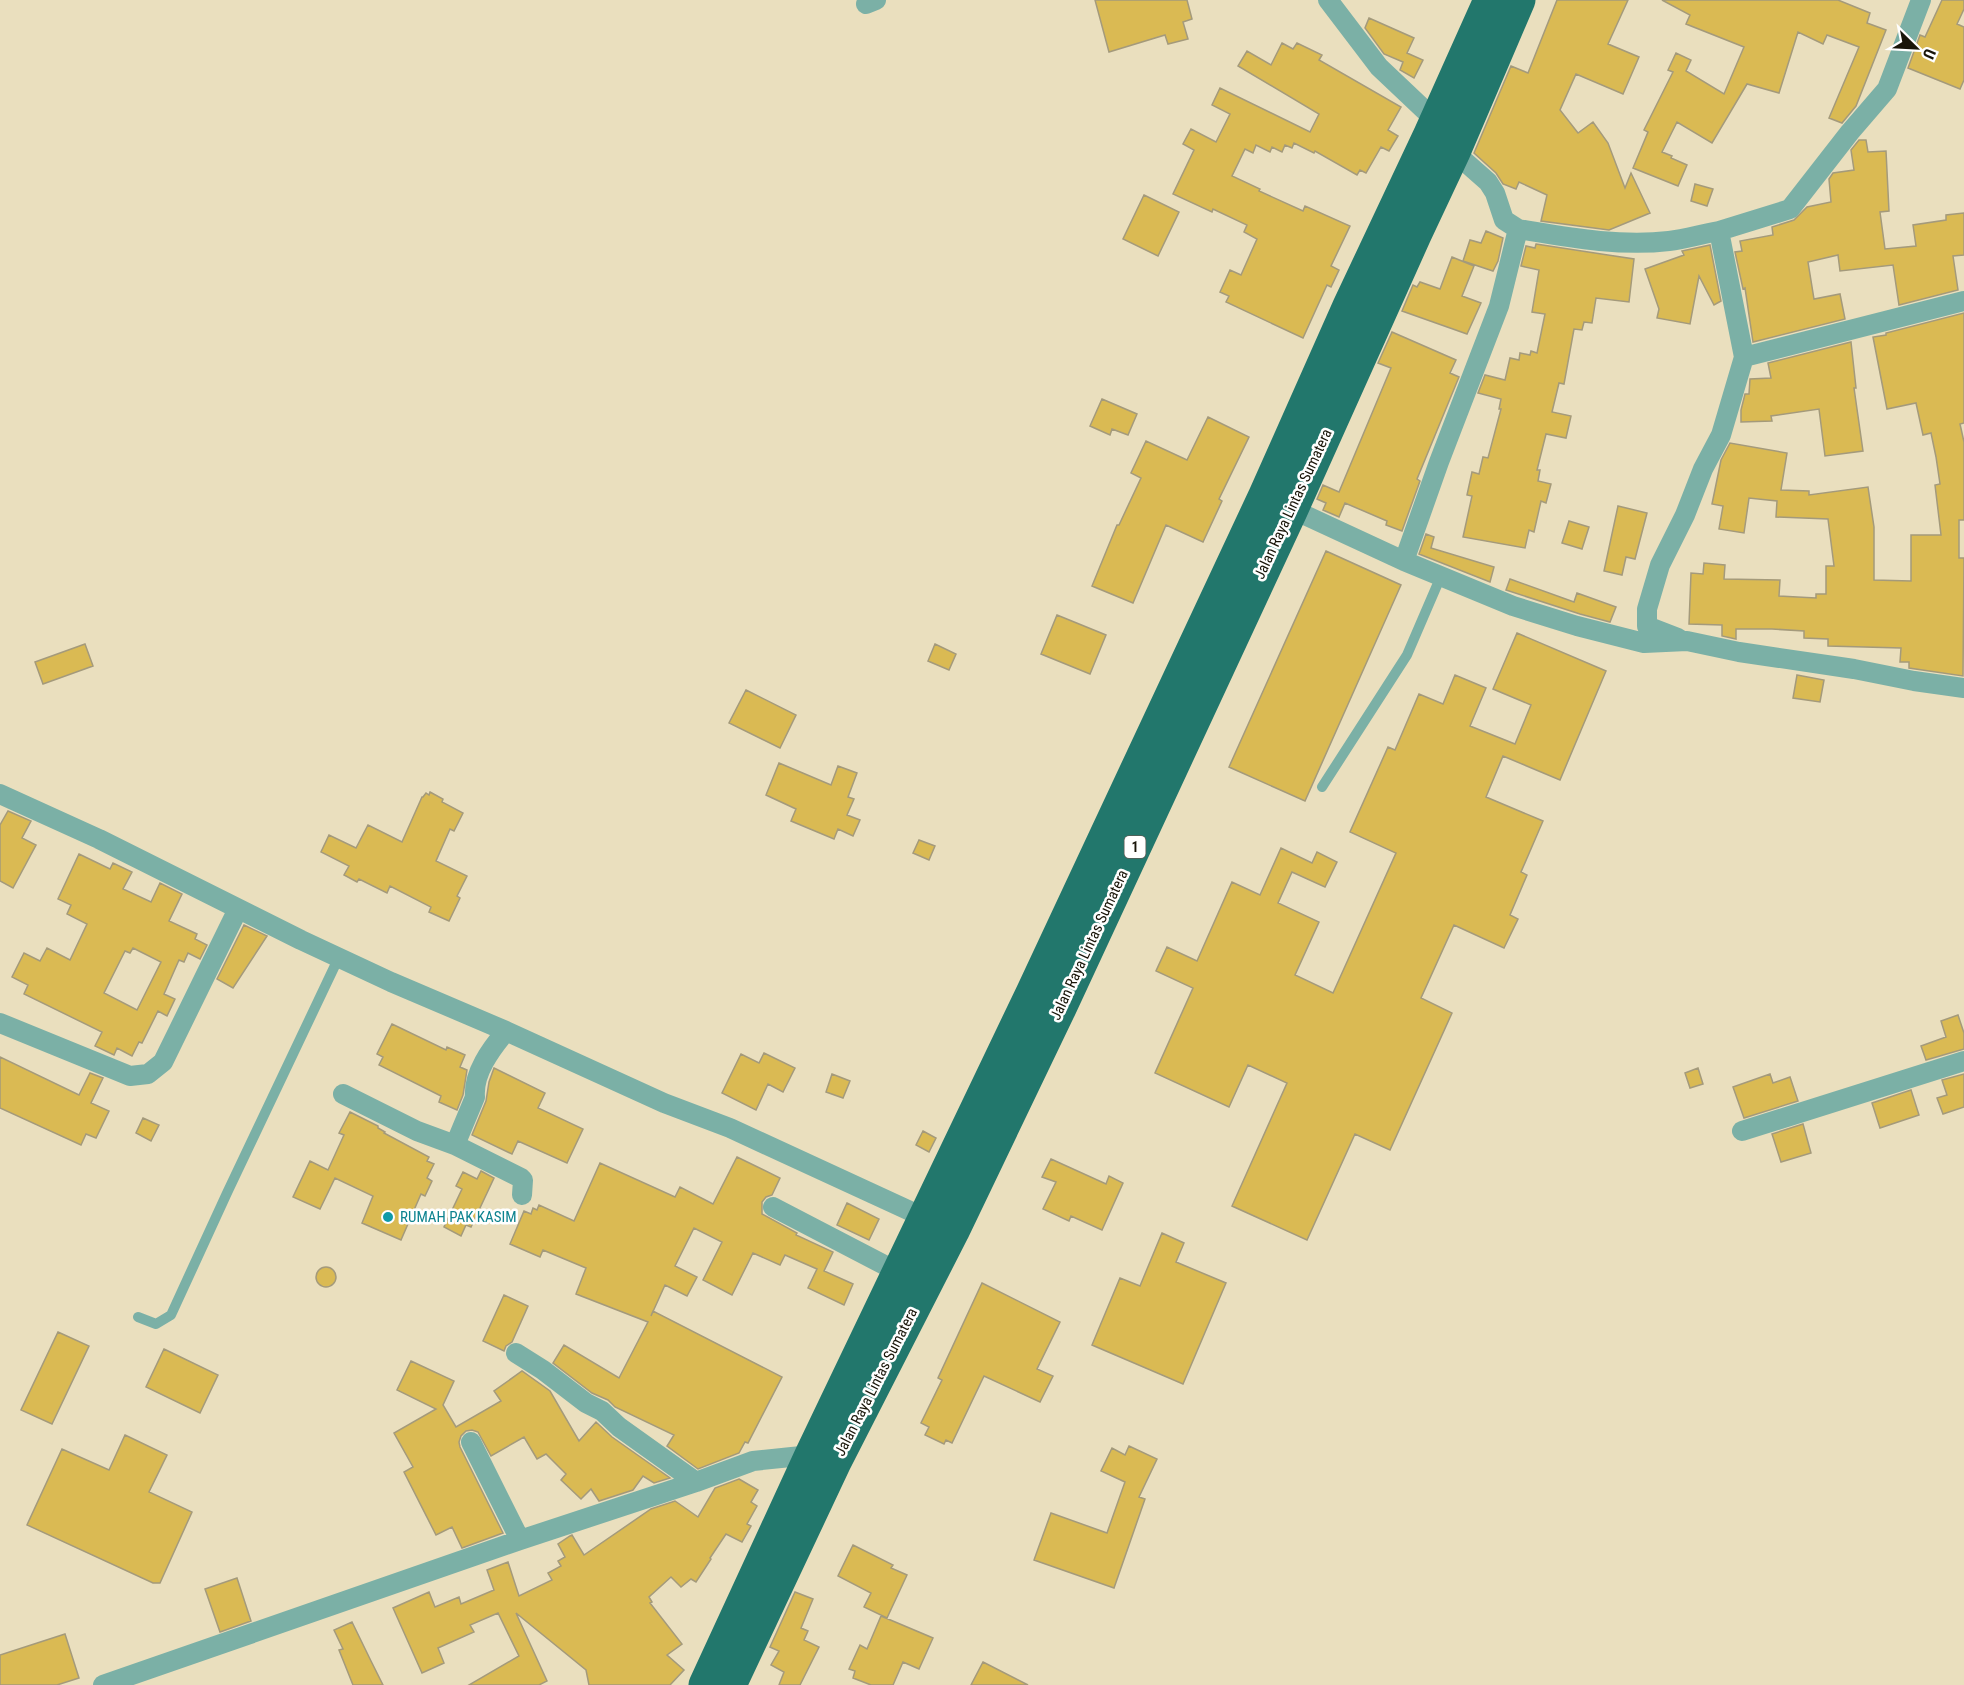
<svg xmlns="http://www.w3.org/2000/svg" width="1964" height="1685" font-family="'Roboto Condensed',sans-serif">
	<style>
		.building { fill: #daba53; stroke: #a49a7b; stroke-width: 1.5; fill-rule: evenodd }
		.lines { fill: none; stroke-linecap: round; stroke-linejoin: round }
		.service { stroke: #7bb0a6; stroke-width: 10 }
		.minor { stroke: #7bb0a6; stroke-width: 20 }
		.trunk { stroke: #22776c; stroke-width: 33 }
		.culture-dot { fill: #0f9aa8; stroke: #fff; stroke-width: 2 }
		.labels { text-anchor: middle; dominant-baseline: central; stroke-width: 5; stroke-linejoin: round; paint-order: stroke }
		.shield { fill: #fff; stroke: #5e5b53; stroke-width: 1.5 }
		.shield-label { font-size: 14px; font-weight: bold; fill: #191509 }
		.street-label { font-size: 15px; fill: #191509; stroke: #fff }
		.culture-label { font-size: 15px; fill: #0d838f; stroke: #fff; text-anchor: start }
	</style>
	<rect width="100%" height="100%" fill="#eadfbe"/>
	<path class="building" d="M1095 0H1187L1192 19 1183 22 1188 39 1168 44 1165 35 1109 52Z
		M1557 0H1628L1608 44 1639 57 1623 94 1576 74 1560 110 1578 133 1593 122 1608 143 1625 188 1631 173 1650 213 1609 230 1541 221 1547 195 1519 182 1516 189 1503 184 1496 173 1474 153 1511 66 1528 73Z
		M1662 0H1838L1870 13 1867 23 1886 30 1856 106 1842 123 1829 118 1859 47 1827 35 1823 44 1798 32 1779 93 1747 84 1712 143 1677 122 1662 152 1672 156 1671 158 1687 165 1678 186 1633 168 1648 132 1644 130 1673 72 1668 70 1676 53 1691 60 1686 71 1724 94 1744 47 1686 24 1690 15Z
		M1942 0H1964V9L1957 24 1964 27V80L1960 89 1908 68 1920 35 1925 37Z
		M1369 18 1414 38 1407 53 1423 60 1414 78 1400 70 1403 62 1384 54 1365 28Z
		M1282 43 1293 49 1297 43 1322 55 1319 60 1401 107 1388 130 1398 136 1389 151 1381 147 1366 173 1360 170 1357 175 1315 151 1314 153 1294 143 1292 148 1285 145 1282 152 1272 147 1270 152 1256 145 1253 153 1245 149 1232 176 1260 189 1259 191 1303 211 1305 206 1350 226 1331 266 1339 270 1331 287 1327 285 1303 338 1226 302 1229 296 1220 292 1230 270 1241 275 1257 239 1244 232 1247 225 1213 209 1212 212 1173 194 1194 150 1183 144 1191 129 1216 142 1230 114 1212 105 1220 88 1310 132 1319 114 1238 66 1247 51 1271 65Z
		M1859 140H1866L1868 152 1886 151 1889 211 1880 212 1885 249 1916 246 1913 225 1946 220V215L1964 213V255L1953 256 1958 290 1899 305 1893 265 1840 271 1838 255 1808 262 1814 299 1840 294 1845 319 1753 342 1745 288 1743 289 1735 252 1742 251 1740 241 1773 235 1772 227 1794 220 1807 207 1831 202 1829 179 1833 173 1854 170 1851 150Z
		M1695 184 1713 189 1707 206 1691 201Z
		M1144 195 1179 212 1158 256 1123 239Z
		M1486 231 1503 238 1498 261 1493 271 1463 261 1470 240 1481 243Z
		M1536 244 1634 259 1629 302 1596 298 1592 323 1584 322 1582 330 1574 329 1564 384 1559 383 1552 412 1571 416 1566 438 1546 434 1537 470H1540L1538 481 1551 484 1546 503 1541 501 1534 532 1529 530 1525 548 1463 537 1472 496 1467 495 1472 472 1479 474 1483 457 1488 458 1501 409H1499L1501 399 1478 393 1485 375 1505 380 1510 358 1519 360 1520 353 1530 355 1531 351 1537 353 1545 314 1532 312 1539 270 1521 266 1526 246 1535 248Z
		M1710 245 1721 301 1714 305 1699 276 1690 324 1657 318 1659 309 1645 269 1684 255 1682 251Z
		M1452 257 1474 266 1462 296 1481 303 1467 334 1402 311 1413 285 1417 287 1420 282 1440 289Z
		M1964 313V423L1960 424 1964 442V520H1959V558H1964L1963 676 1909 668V662H1900L1901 648 1828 646V639L1804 638V631L1772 629H1736V639L1722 636V625L1689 624 1691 573 1703 574 1704 563 1725 565 1724 579 1780 580 1779 596 1816 598V594H1826V566H1834L1828 519 1776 517 1777 501 1749 498 1744 533 1719 529 1723 506 1712 504 1721 460 1730 443 1787 453 1781 490 1809 491V495L1868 487 1874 527V580L1911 581V535H1941L1935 485 1940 484 1936 457 1931 433 1923 435 1916 403 1887 409 1873 337 1886 335V333Z
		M1392 332 1456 360 1450 373 1459 377 1417 479 1420 481 1402 531 1386 525 1387 521 1345 503 1339 517 1323 510 1326 503 1317 499 1323 485 1339 492 1391 368 1378 363Z
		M1851 342 1856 388H1854L1863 451 1825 456 1819 409 1771 416 1772 421 1741 422V410L1745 394H1749L1750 379 1771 378 1768 363Z
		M1102 399 1137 414 1128 435 1112 429 1110 435 1090 426Z
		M1208 417 1249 437 1219 499 1222 501 1203 542 1166 525 1133 603 1092 586 1117 525H1119L1141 478 1131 473 1146 441 1187 460Z
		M1618 506 1647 513 1635 559 1626 557 1622 575 1604 571Z
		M1569 521 1589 527 1582 549 1562 543Z
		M1426 534 1434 537 1431 548 1494 567 1490 582 1419 554Z
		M1326 551 1401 585 1305 801 1229 767Z
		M1510 579 1574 602 1577 593 1616 607 1610 622 1580 614 1506 590Z
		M1057 615 1106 635 1090 674 1041 654Z
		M1517 633 1606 671 1560 780 1503 756 1486 797 1543 821 1521 872 1527 875 1510 915 1518 919 1504 948 1454 925 1421 998 1452 1013 1390 1150 1355 1134 1307 1240 1232 1206 1287 1083 1248 1065 1229 1107 1155 1073 1193 988 1156 971 1167 947 1197 961 1232 882 1260 895 1281 848 1312 863 1317 852 1337 862 1325 887 1292 872 1278 903 1319 922 1295 975 1333 993 1396 853 1350 832 1388 747 1395 750 1419 694 1443 704 1455 675 1486 688 1470 726 1515 744 1531 705 1493 689Z
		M85 644 93 666 43 684 35 662Z
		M935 644 956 654 949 670 928 661Z
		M1797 675 1824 680 1820 702 1793 698Z
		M746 690 796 715 780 748 729 723Z
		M779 763 831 785 838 766 857 773 848 797 854 799 847 815 860 820 853 836 838 829 834 839 791 821 796 809 766 795Z
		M430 792 443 799 442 802 463 813 454 831 450 829 436 861 467 876 457 896 460 898 449 921 429 912 431 907 390 886 387 893 359 879 357 882 344 875 349 866 321 852 329 835 356 848 368 825 402 842 422 797H423L426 793 429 795Z
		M8 811 31 821 22 838 36 845 13 888 0 881V825Z
		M919 840 935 846 929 860 913 853Z
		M79 854 110 869 113 863 132 872 123 889 151 902 160 883 182 894 169 921 197 934 195 939 207 945 200 959 188 953 184 962 179 960 164 994 175 999 167 1016 158 1011 142 1043 139 1042 132 1056 117 1048 114 1055 95 1046 102 1032 24 994 28 985 12 977 24 953 40 961 47 948 70 960 87 924 67 914 71 905 58 899ZM133 948 161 962 137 1010 104 993 125 951 130 953Z
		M244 925 267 936 233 988 217 979Z
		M1958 1015 1964 1033V1049L1926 1060 1921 1046 1946 1037 1941 1021Z
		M392 1024 446 1050 447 1047 465 1055 460 1067 467 1070 463 1095 457 1110 439 1102 441 1096 379 1065 383 1057 377 1054Z
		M764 1053 795 1068 783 1092 768 1084 756 1110 722 1093 741 1054 759 1063Z
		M0 1057 79 1095 90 1073 103 1078 91 1103 109 1111 96 1138 86 1134 81 1145 0 1108Z
		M494 1068 545 1093 538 1108 583 1129 567 1163 518 1141 512 1154 472 1135 486 1101 489 1082Z
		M1698 1068 1703 1084 1690 1088 1685 1073Z
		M832 1074 850 1081 843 1098 826 1092Z
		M1770 1074 1773 1083 1790 1077 1798 1101 1744 1118 1733 1087Z
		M1964 1074V1107L1943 1114 1937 1098 1947 1095 1942 1080Z
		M1911 1090 1919 1115 1880 1128 1872 1103Z
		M350 1112 378 1126V1128L385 1132 384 1133 429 1157 427 1161 434 1164 427 1178 432 1181 425 1196 421 1194 401 1240 362 1223 373 1196 335 1178 320 1209 293 1197 310 1161 328 1170 344 1135 339 1133Z
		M143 1118 159 1125 151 1141 136 1133Z
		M1803 1124 1811 1153 1781 1162 1772 1134Z
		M923 1131 936 1138 929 1152 916 1145Z
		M737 1157 780 1178 772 1195 766 1197 762 1202V1214L797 1233 796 1235 833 1252 824 1271 853 1284 844 1305 808 1288 817 1269 785 1255 780 1265 753 1253 732 1295 703 1280 722 1242 694 1228 675 1266 697 1277 687 1296 665 1285 651 1316 653 1311 782 1377 748 1443 745 1442 739 1453 698 1469 667 1446 674 1435 615 1407 608 1400 592 1393 553 1363 564 1345 619 1378 648 1322 576 1294 586 1268 543 1250 540 1257 510 1244 524 1211 531 1214 533 1208 537 1210 539 1205 574 1221 600 1163 675 1197 680 1187 713 1204Z
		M1051 1159 1106 1184 1109 1176 1123 1183 1102 1230 1071 1216 1069 1221 1043 1209 1056 1182 1042 1177Z
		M481 1171 494 1178 471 1227 466 1225 461 1236 444 1227 462 1189 456 1186 463 1172 477 1179Z
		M847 1203 879 1219 869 1240 837 1225Z
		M1162 1233 1184 1243 1176 1262 1226 1283 1183 1384 1092 1345 1120 1278 1140 1286Z
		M316 1277a10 10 0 1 1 20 0a10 10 0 1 1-20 0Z
		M982 1283 1060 1322 1037 1369 1053 1376 1040 1402 984 1376 952 1443 946 1440 944 1444 925 1435 929 1427 921 1423 942 1380 938 1378Z
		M504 1295 528 1306 512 1342 506 1346 504 1351 483 1341Z
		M58 1332 89 1346 52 1424 21 1410Z
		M164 1349 218 1375 200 1413 146 1387Z
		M411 1361 454 1381 443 1405 456 1427 501 1401 494 1391 522 1371 550 1391 579 1441 596 1422 612 1437 670 1478 654 1483 643 1476 633 1490 599 1501 591 1489 581 1499 561 1480 566 1474 546 1454 537 1459 524 1437 491 1456 478 1432 472 1430 466 1431 461 1436 459 1442 460 1447 503 1533 462 1548 452 1527 436 1535 404 1472 413 1467 394 1433 436 1409 397 1390Z
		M125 1435 167 1455 149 1492 192 1512 160 1583H153L27 1525 62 1449 109 1470Z
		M1129 1446 1157 1459 1139 1497 1145 1499 1114 1588 1034 1560 1051 1513 1107 1533 1125 1482 1101 1471 1112 1448 1125 1455Z
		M739 1479 758 1490 751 1502 757 1506 747 1524 751 1526 742 1542 726 1534 710 1558 711 1559 696 1582 691 1579 681 1587 671 1577 649 1597 652 1602 650 1603 682 1644 667 1655 684 1670 670 1685H589L586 1670 516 1613 547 1681 539 1685H469L519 1656 498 1613 470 1625 474 1632 438 1648 444 1663 422 1673 393 1608 429 1592 435 1607 459 1597 461 1604 494 1590 487 1570 508 1562 519 1596 552 1580 548 1573 561 1566 558 1561 565 1557 558 1544 570 1536 572 1535 584 1555 651 1509 675 1501 698 1517 715 1488Z
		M853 1545 893 1565 891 1568 907 1575 887 1618 864 1607 871 1593 838 1576Z
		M237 1578 251 1621 220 1632 205 1589Z
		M795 1592 813 1599 801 1628 808 1631 804 1640 819 1647 800 1685H779L784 1672 771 1665 779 1651 770 1647Z
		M881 1616 933 1638 919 1669 903 1662 893 1685H871L853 1678 855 1671 849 1669 860 1645 867 1649Z
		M352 1622 371 1661 383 1685H353L339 1650 343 1649 334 1630Z
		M65 1634 79 1678 57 1685H0V1655Z
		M983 1662 1028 1685H971Z"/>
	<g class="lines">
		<path class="service" d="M1322 787 1407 655 1441 576
			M138 1317 156 1324 171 1315 227 1193 339 957"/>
		<path class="minor" d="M1328 0 1379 67 1435 120
			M866 4 876 0
			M1454 152 1488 182 1495 193 1504 220 1518 229
			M1719 231 1790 209 1850 132 1887 89 1921 0
			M1283 505 1404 561 1513 606 1577 626 1644 643 1687 641 1739 652 1854 669 1914 681 1964 688
			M1404 561 1439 462 1499 306 1518 229C1567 237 1619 247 1669 241 1685 239 1702 234 1719 231L1744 357 1964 301
			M1678 638 1647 626V609L1660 565 1685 515 1703 469 1721 435 1744 357
			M0 794 99 839 301 940 391 982 506 1031 664 1103 730 1128 934 1222
			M0 1023 130 1076 148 1074 163 1062 238 909
			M343 1094 417 1131 455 1145 521 1178 523 1180 522 1195
			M1742 1131 1964 1061
			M455 1145 475 1097C473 1073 491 1049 506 1031
			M773 1207 898 1272
			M516 1353 543 1370 586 1403 602 1411 619 1427 696 1482
			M471 1442 520 1540
			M103 1685 520 1540 696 1482 753 1461 811 1455 818 1457"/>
		<path class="trunk" d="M705 1685 811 1455 1032 993 1265 495 1349 306 1430 134 1490 0
			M730 1685 835 1462 953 1231 1060 1008 1292 509 1415 235 1454 152 1519 0"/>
	</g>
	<circle class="culture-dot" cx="388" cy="1217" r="6"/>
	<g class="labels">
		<rect class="shield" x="1124.5" y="836" width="21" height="22" rx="4.5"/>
		<g class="shield-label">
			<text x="1135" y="847">1</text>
		</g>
		<g class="street-label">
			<text transform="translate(1293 504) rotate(-65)">Jalan Raya Lintas Sumatera</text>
			<text transform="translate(1089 945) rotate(-65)">Jalan Raya Lintas Sumatera</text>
			<text transform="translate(876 1382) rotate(-63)">Jalan Raya Lintas Sumatera</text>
		</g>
		<g class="culture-label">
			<text x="400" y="1217">RUMAH PAK KASIM</text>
		</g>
	</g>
	<g transform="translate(1916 48) rotate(114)" stroke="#ffffff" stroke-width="4.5" paint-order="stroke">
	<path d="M0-4.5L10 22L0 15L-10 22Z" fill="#191509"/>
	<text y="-9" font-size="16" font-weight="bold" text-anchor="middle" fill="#191509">U</text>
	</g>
</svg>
